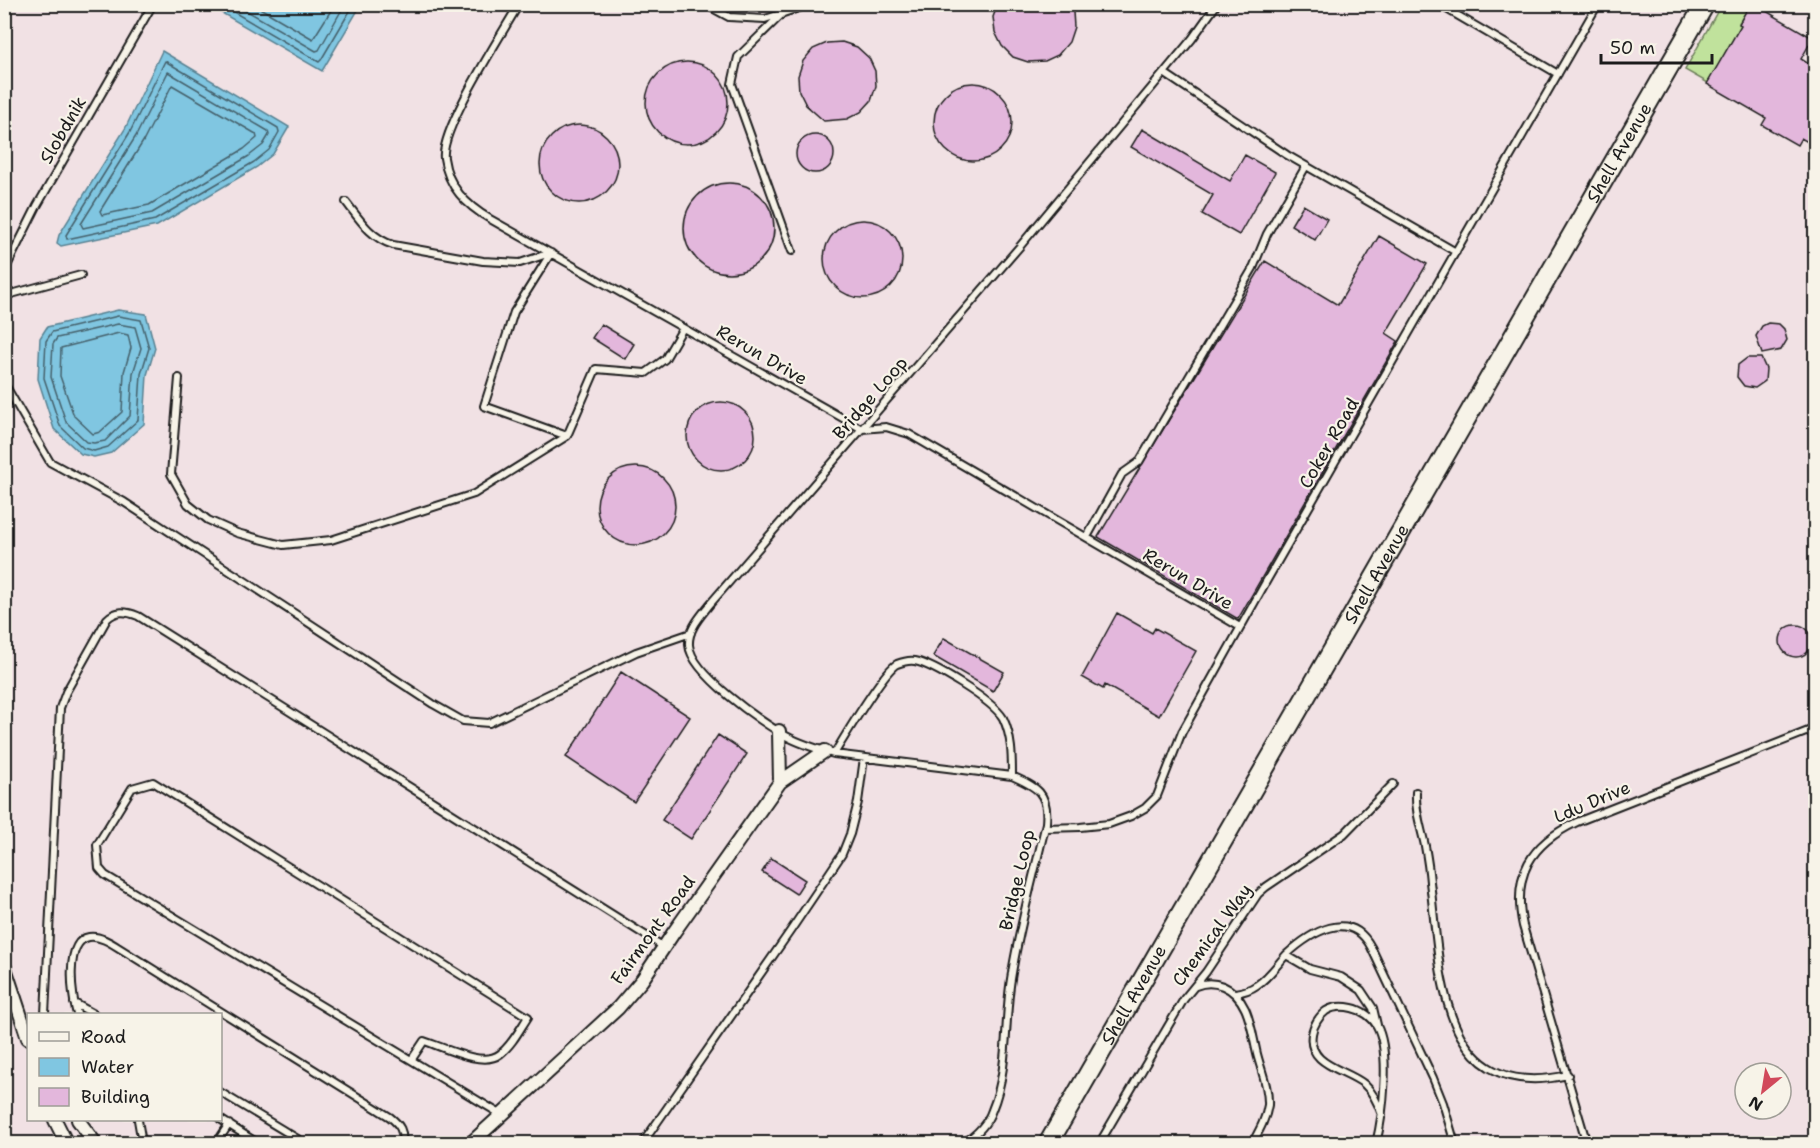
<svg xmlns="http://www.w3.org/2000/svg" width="1820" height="1148" font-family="'Shantell Sans',sans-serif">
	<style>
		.built { fill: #f1e1e4; fill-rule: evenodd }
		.green { fill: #c0e29c; stroke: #6e7f5c; stroke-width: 1.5 }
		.water { fill: #80c6e1; stroke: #588292; stroke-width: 1.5 }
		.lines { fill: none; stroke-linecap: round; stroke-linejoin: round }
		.shore { stroke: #44606b; stroke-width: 1.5 }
		.building { fill: #e3b7dc; stroke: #1c1c1c; stroke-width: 1.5 }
		.lane-casing { stroke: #1c1c1c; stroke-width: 10 }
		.street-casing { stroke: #1c1c1c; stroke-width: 16 }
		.secondary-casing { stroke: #1c1c1c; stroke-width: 22 }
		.lane { stroke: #f7f3e8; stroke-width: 6 }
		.street { stroke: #f7f3e8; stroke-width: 12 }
		.secondary { stroke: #f7f3e8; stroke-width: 18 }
		.labels { text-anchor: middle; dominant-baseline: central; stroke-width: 4.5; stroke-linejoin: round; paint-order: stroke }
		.street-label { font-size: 18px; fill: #1c1c1c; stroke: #f7f3e8 }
	</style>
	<rect width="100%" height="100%" fill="#f7f3e8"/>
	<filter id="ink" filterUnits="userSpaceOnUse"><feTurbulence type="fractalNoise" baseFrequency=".0167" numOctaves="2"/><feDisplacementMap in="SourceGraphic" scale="12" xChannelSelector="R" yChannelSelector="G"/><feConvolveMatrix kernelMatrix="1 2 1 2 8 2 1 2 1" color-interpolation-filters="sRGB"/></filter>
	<g filter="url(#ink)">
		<path class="built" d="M5 5H1815V1143L5 1144ZM28 1014H220V1120H28ZM1745 1073H1781V1109H1745Z"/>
		<path class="green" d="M1721 5H1750L1739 23 1741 25 1708 83 1685 70Z"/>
		<path class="water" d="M208 5H361L322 71Z
			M162 51 289 127 273 154 257 167 157 226 61 246 57 243 59 235 125 129Z
			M118 310 146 314 155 348 147 375 144 424 111 453 94 457 81 454 54 429 38 379 40 338 47 327Z"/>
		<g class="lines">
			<path class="shore" d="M220 4 319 62 321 60 354 4
				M235 4 316 51 319 50 345 4
				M253 4 313 39 335 4
				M165 61 278 128 279 132 269 150 254 162 155 220 67 239 66 235 130 132Z
				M168 72 268 131 269 135 263 145 249 156 152 213 83 228 81 224 136 136Z
				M172 85 256 134 257 138 244 149 149 205 102 215 100 211 144 140Z
				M118 316 141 320 149 348 141 374 138 420 108 447 94 451 83 448 60 426 44 378 46 341 52 332Z
				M118 324 135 327 141 348 133 373 130 416 105 441 94 443 87 442 66 422 51 377 53 344 57 338Z
				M119 333 128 335 131 348 124 372 122 412 100 432 93 434 74 416 60 376 61 348Z"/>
		</g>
		<path class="building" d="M998 4H1070L1073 12 1074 27 1069 42 1058 55 1045 61 1028 62 1013 57 1002 46 995 32 993 17Z
			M1750 4H1754L1813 38 1801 59 1815 68V146L1801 138 1797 145 1762 125 1766 118 1707 84 1741 25 1739 24Z
			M842 42 857 47 869 58 875 71 876 86 871 101 861 112 847 119 824 121 806 105 799 91 798 76 803 61 813 49 827 43Z
			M646 103a41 41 0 1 1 82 0a41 41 0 1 1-82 0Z
			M934 122a39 39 0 1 1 78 0a39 39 0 1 1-78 0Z
			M540 164a39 39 0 1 1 78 0a39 39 0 1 1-78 0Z
			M1142 129 1230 181 1245 155 1275 172 1239 235 1202 214 1213 195 1131 147Z
			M796 154a19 19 0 1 1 38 0a19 19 0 1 1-38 0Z
			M684 228a45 45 0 1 1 90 0a45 45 0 1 1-90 0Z
			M1303 205 1327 219 1315 240 1291 225Z
			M824 259a39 39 0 1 1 78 0a39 39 0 1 1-78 0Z
			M1379 236 1427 264 1386 333 1398 341 1238 619 1098 537 1265 261 1338 305Z
			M1768 323 1779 324 1784 329 1787 340 1781 350 1762 354 1756 336 1762 326Z
			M601 324 634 344 625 359 592 338Z
			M1747 358H1761L1766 369 1765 381 1755 388 1744 386 1737 377 1738 365Z
			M687 436a34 34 0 1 1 68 0a34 34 0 1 1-68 0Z
			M597 506a39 39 0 1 1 78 0a39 39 0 1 1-78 0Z
			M1117 613 1152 633 1155 628 1196 651 1159 716 1105 685 1103 689 1082 677Z
			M1780 641a16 16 0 1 1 32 0a16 16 0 1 1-32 0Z
			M944 638 1004 672 993 691 933 656Z
			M621 672 690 717 634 802 566 757Z
			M718 735 747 754 691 839 662 820Z
			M771 858 805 880 796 894 762 872Z"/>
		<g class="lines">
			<g class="lane-casing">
				<path id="lane" d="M519 4C502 34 440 129 444 158 448 187 466 205 490 219L862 429 886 427 909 434 1240 627
					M705 4 729 17 765 19 811 4
					M1438 4 1558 74
					M782 14 738 57 732 84 792 251
					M1164 73 1287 155 1456 252
					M346 202C360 220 371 238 393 245L483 261 520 263 550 253
					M551 253 514 312 484 406 567 436 596 369 646 373 665 359 683 328
					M4 272 37 206 153 4
					M4 296 81 275
					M179 378 171 474 188 504 208 520 237 533 283 545 331 540 474 494 567 436
					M4 383 50 462 124 502 433 704 463 721 489 723 636 652 691 633
					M1087 537 1122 474 1139 462 1253 268 1267 234 1306 166
					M834 754C844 738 884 670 897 664 902 662 910 660 915 661 934 665 993 701 1003 718 1012 737 1012 756 1012 776
					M1416 792C1415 811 1421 827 1425 846 1427 857 1429 870 1430 882 1441 968 1437 1105 1568 1075
					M1045 828 1080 827 1109 824 1131 816 1145 808 1157 796 1182 732 1267 580 1598 4
					M1286 955 1310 969 1341 977 1361 990 1373 1008 1377 1025
					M1196 986C1205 982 1213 982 1223 986 1249 997 1251 1029 1257 1054 1261 1070 1269 1088 1268 1105 1266 1119 1259 1131 1252 1144
					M1235 993C1243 992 1250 990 1257 985 1268 978 1277 965 1286 955 1311 932 1350 908 1371 947L1433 1078 1443 1103 1455 1144
					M74 1003 94 1014
					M45 1014 60 708 66 692 107 619C116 610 126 611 138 616L664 947
					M77 1014C72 998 64 941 89 937 101 935 114 945 124 951L390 1117C400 1125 404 1131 402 1144
					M412 1059 424 1041C444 1047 482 1068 500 1054 512 1045 520 1029 528 1017L153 782 132 788 97 845 99 868 105 875 502 1115
					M220 1092 306 1144
					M220 1119 259 1144
					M138 1120 141 1137 146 1144
					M222 1144 218 1141 229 1124
					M642 1144 791 930 842 854 850 834 858 802 864 758
					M962 1144C975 1136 987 1125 992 1110 1009 1070 1004 1022 1011 979 1019 927 1034 875 1046 823 1049 793 1037 787 1012 776L834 754C817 749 801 744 786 736 762 723 691 673 689 645 688 629 701 616 710 604L1021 245 1192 39 1217 4
					M1099 1144 1184 999 1206 972 1258 894 1266 887 1344 834 1393 784
					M1376 1144C1383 1115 1391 1053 1377 1026 1372 1017 1362 1010 1352 1008 1343 1006 1334 1006 1326 1011 1319 1016 1313 1026 1312 1034 1307 1065 1345 1069 1364 1084 1373 1092 1378 1103 1382 1115
					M1587 1144 1523 926C1512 875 1530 844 1577 822L1816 728"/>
			</g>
			<g class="street-casing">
				<path id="street" d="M779 731 780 782
					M4 965 28 1038
					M55 1120 67 1144
					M78 1120 96 1144
					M470 1144 618 1008 642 980 674 932 780 782 825 751"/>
			</g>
			<g class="secondary-casing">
				<g id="secondary">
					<path id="s1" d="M1048 1144 1705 4"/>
				</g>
			</g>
			<use href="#lane" class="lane"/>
			<use href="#street" class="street"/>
			<use href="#secondary" class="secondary"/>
		</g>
	</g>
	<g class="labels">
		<g class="street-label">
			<text transform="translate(63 130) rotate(-60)">Slobdnik</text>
			<text stroke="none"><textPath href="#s1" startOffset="1144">Shell Avenue</textPath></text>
			<text transform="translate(762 355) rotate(30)">Rerun Drive</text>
			<text transform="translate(870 398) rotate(-49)">Bridge Loop</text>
			<text transform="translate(1329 443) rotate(-60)">Coker Road</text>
			<text stroke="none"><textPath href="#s1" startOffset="658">Shell Avenue</textPath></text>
			<text transform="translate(1188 579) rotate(31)">Rerun Drive</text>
			<text transform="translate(1592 802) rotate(-23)">Ldu Drive</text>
			<text transform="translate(1017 880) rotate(-77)">Bridge Loop</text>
			<text transform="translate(653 930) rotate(-54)">Fairmont Road</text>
			<text transform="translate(1212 935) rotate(-54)">Chemical Way</text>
			<text stroke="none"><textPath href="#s1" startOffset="172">Shell Avenue</textPath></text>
		</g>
	</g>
	<rect width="1820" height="1148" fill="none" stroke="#f7f3e8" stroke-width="24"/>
	<rect x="12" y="12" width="1796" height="1124" fill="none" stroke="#1c1c1c" stroke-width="2" filter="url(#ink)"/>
	<rect x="27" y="1013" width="195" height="108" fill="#f7f3e8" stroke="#9f9d96" stroke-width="1.5"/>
	<rect x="39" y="1032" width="30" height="9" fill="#f7f3e8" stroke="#9f9d96" stroke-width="1.5"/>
	<text x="81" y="1043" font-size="18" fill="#1c1c1c">Road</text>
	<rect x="39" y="1058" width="30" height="18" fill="#80c6e1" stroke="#9f9d96" stroke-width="1.5"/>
	<text x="81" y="1073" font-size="18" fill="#1c1c1c">Water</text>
	<rect x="39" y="1088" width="30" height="18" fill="#e3b7dc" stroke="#9f9d96" stroke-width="1.5"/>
	<text x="81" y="1103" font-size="18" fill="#1c1c1c">Building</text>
	<g transform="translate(1763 1091) rotate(210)"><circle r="28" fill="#f7f3e8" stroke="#9f9d96" stroke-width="1.5"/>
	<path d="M0-4.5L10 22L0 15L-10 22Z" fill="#d1495b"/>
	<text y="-9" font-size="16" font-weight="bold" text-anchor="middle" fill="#1c1c1c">N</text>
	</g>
	<path d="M1601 54v9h111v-9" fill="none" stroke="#1c1c1c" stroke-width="3"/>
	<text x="1610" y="54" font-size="18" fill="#1c1c1c" stroke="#f7f3e8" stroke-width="4.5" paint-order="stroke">50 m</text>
</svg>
